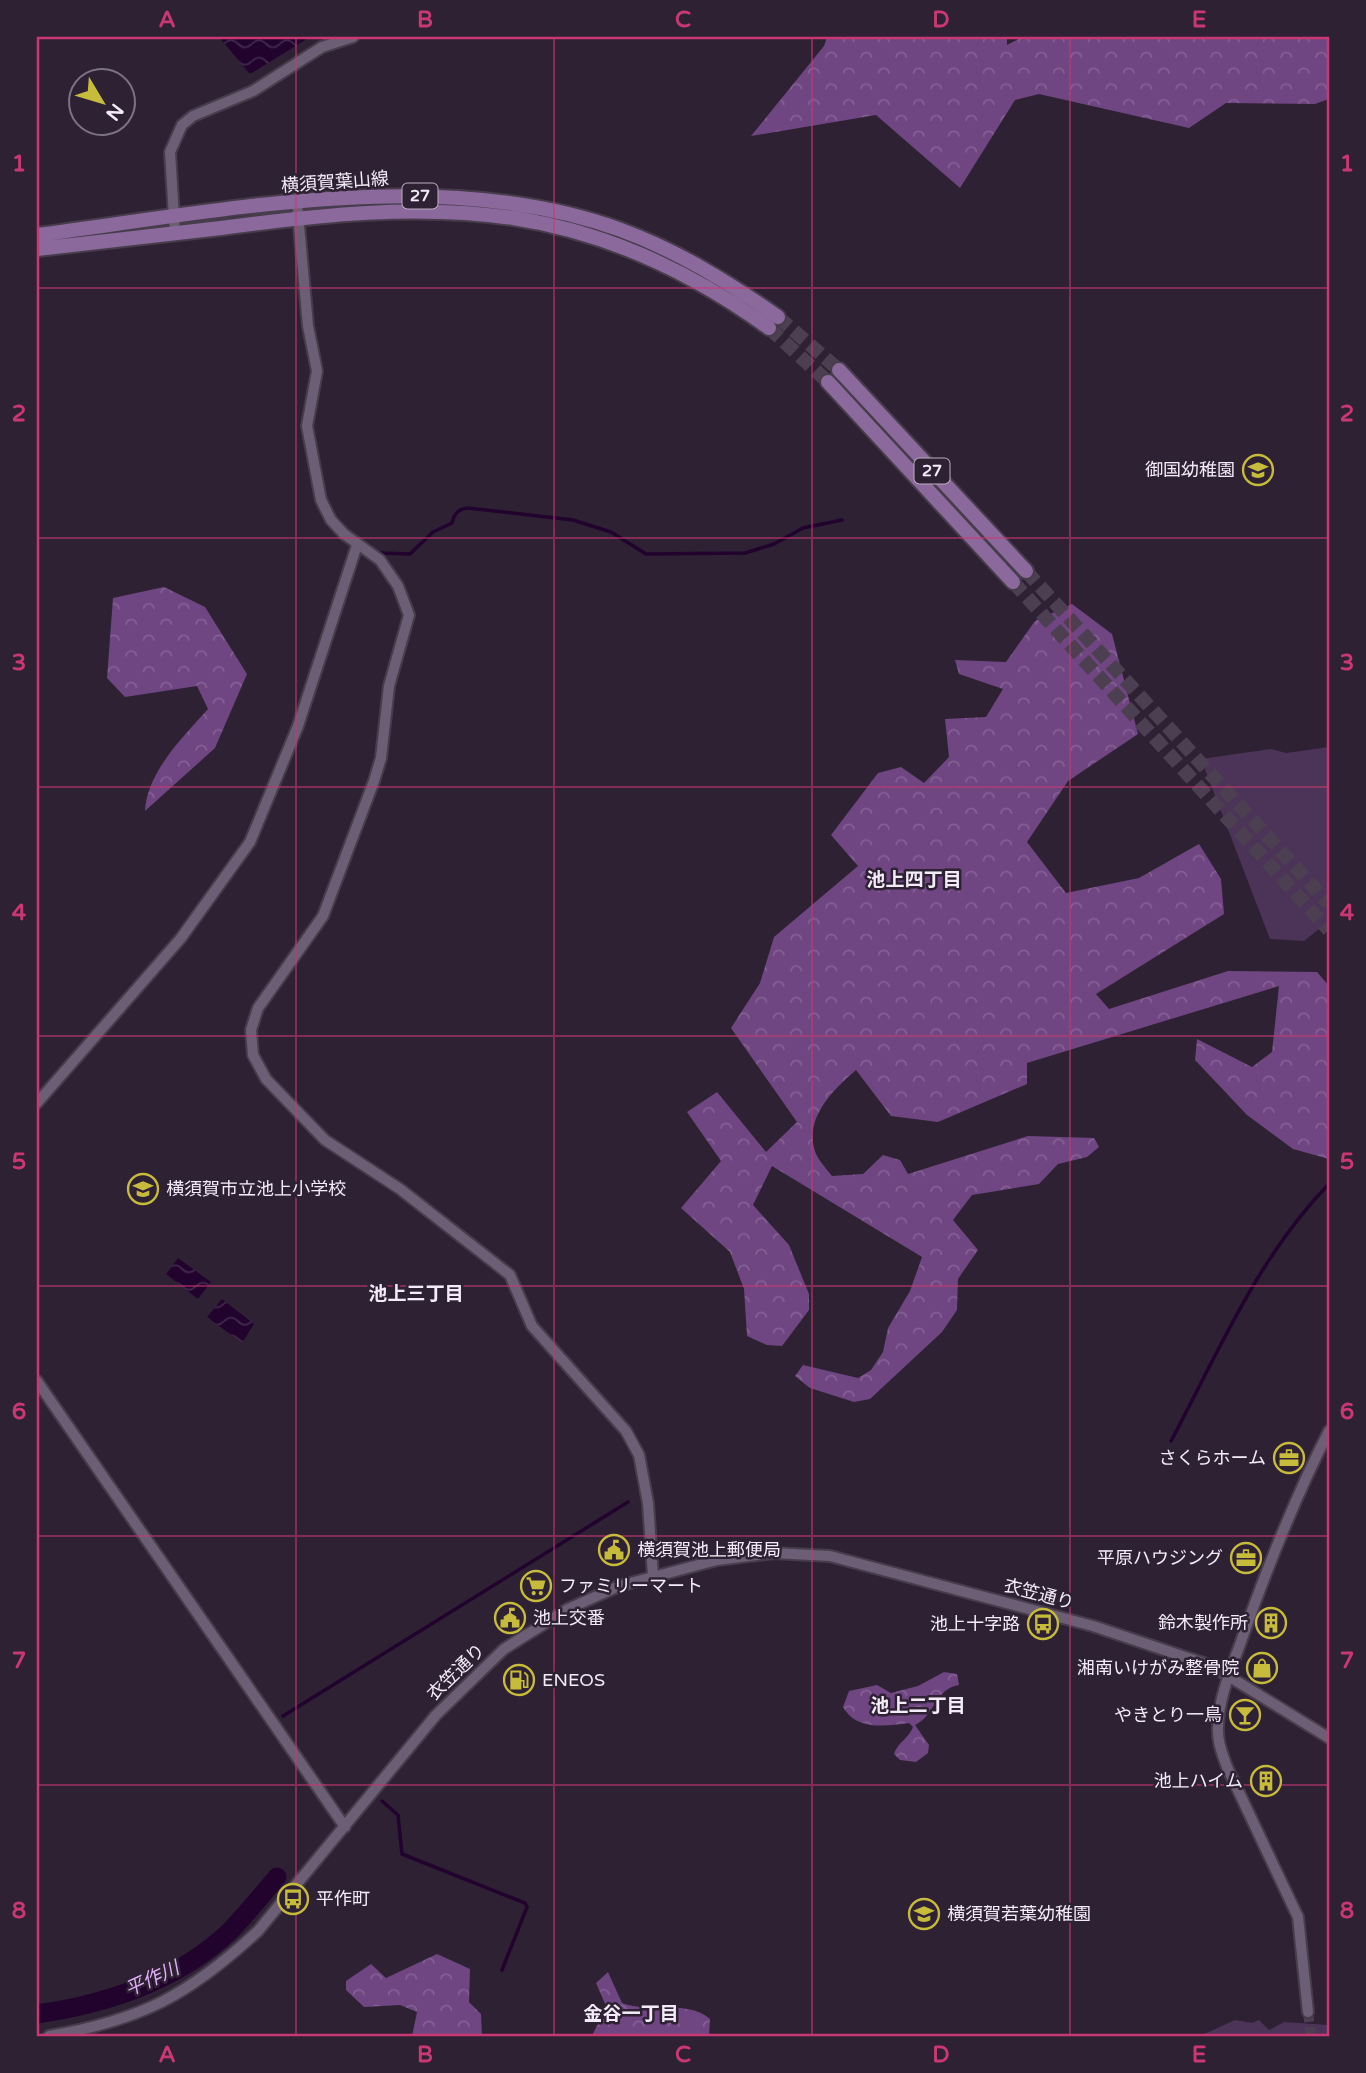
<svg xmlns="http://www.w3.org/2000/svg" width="1366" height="2073" font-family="'Varela Round','Noto Sans JP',sans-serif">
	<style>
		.green { fill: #4c3358 }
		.forest { fill: url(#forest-crowns) }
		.water { fill: url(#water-waves) }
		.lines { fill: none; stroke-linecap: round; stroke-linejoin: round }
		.stream { stroke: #21032e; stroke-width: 3.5 }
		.river { stroke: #21032e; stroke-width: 19 }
		.minor-tunnel { stroke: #4c3f51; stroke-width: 10; stroke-dasharray: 10 5; stroke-linecap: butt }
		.major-tunnel { stroke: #4c3f51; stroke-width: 14; stroke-dasharray: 14 7; stroke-linecap: butt }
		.minor-casing { stroke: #473c4b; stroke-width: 14 }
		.major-casing { stroke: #473c4b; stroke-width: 18 }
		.minor { stroke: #6c5e74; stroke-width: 10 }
		.major { stroke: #8c699d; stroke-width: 14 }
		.grid { fill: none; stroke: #c93872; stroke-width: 2; stroke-opacity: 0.55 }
		.labels { text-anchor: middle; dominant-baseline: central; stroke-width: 5; stroke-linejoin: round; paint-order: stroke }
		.shield { fill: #2e2134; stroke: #b8aebc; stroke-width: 2 }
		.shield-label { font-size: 16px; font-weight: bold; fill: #f3ebf7 }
		.street-label { font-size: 18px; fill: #f3ebf7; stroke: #2e2134 }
		.poi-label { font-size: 18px; fill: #f3ebf7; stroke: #2e2134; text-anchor: end }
		.neighbourhood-label { font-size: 19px; font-weight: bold; fill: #f3ebf7; stroke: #2e2134 }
		.water-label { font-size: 19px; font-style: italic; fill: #dfaff6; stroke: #2e2134 }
		.neatline { fill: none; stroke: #c93872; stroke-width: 2.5 }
		.grid-label { font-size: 23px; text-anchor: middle; font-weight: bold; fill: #c93872 }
	</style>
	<defs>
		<pattern id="forest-crowns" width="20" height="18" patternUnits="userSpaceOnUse" patternTransform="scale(1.75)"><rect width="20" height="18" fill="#6f4582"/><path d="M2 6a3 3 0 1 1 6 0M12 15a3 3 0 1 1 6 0" fill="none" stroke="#846094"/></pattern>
		<pattern id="water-waves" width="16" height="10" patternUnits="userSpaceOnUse" patternTransform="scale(1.75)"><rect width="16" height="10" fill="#21032e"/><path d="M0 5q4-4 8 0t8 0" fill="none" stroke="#42284d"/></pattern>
	</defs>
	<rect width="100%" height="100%" fill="#2e2134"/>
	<path class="green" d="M1329 747V921L1304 941 1270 939 1201 759 1271 749 1286 753Z
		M1235 2020 1252 2023 1259 2020 1269 2030 1284 2022 1329 2025V2036H1200Z"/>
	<path class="forest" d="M827 37H1007V45L1022 37H1329V99L1315 104 1226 103 1189 128 1039 94 1015 100 960 188 876 115 751 136 824 46Z
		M164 587 205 607 247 674 215 748 145 811C147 772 183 737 208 709L197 686 125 697 107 678 113 598Z
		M1072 604 1112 634 1138 734 1068 781 1027 842 1066 893 1139 878 1199 844 1221 879 1224 914 1096 994 1109 1009 1228 971 1317 972 1329 986V1159L1293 1149 1247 1115 1195 1060 1197 1039 1252 1067 1272 1052 1279 986 1027 1063V1084L938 1122 891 1116 856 1070C834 1089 806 1116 814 1148 816 1158 826 1168 832 1176L863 1174 883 1155 900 1160 908 1174 1028 1136 1094 1138 1099 1147 1087 1157 1058 1164 1039 1184 972 1195 953 1220 978 1250 958 1279 957 1310 942 1332 870 1399 854 1402 810 1388 795 1376 803 1365 858 1378 871 1370 883 1352 888 1328 910 1291 922 1257 772 1166 753 1205 789 1245 809 1294V1310L782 1346 767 1345 747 1336 744 1289 730 1252 681 1208 721 1161 687 1112 717 1092 766 1152 797 1122 731 1028 760 983 774 937 858 866 831 835 878 773 901 767 924 783 949 757 945 719 986 717 1003 689 959 674 955 660 1006 662 1035 621Z
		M944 1672 957 1674 959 1685C934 1689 935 1716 915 1725L929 1745 928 1753 916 1762 900 1760 894 1754C898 1742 909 1738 913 1727L909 1723C885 1726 857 1731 843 1707L849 1691 877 1685 891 1693 918 1686Z
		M437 1954 470 1969 469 2002 481 2014 482 2036H412L417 2012 400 2005 364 2007 346 1990V1981L371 1964 386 1978Z
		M608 1972 622 2003C651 2014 686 1999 710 2019L709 2036H592L606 2006 596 1983Z"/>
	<path class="water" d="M219 37H310L252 73H249Z
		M178 1258 211 1282 198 1299 166 1274Z
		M222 1299 254 1324 242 1343 207 1317Z"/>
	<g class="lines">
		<path class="stream" d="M380 553 410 554 433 532 452 523C454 514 458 509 468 508L573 520 611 532 646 554 745 553 774 544 803 528 842 520
			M1171 1441C1218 1353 1259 1255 1329 1184
			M283 1716 628 1502
			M382 1801 398 1815 402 1854 525 1903 527 1907 502 1970"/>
		<path class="river" d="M37 2014C107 2004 179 1980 231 1930 247 1913 262 1895 277 1877"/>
		<path class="minor-tunnel" d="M1308 2012 1311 2036"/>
		<path class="major-tunnel" d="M778 317 839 370
			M769 328 828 382
			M1026 571 1329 904
			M1013 582 1329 930"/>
		<g class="minor-casing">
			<path id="minor" d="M297 203 308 326 317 371 307 426 321 500 331 520 344 534 380 560 398 586 409 615 389 686 381 758 374 781 323 916 258 1008 251 1030 253 1055 266 1079 325 1140 400 1189 510 1275 532 1326 626 1431 639 1455 648 1503 653 1576
				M175 233 170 152 182 125 193 116 253 91 322 47 353 37
				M37 1103 181 938 250 842 298 726 357 545
				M37 1381 345 1827
				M1308 2012 1298 1917 1227 1767C1222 1753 1217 1741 1218 1726 1219 1694 1234 1663 1244 1633 1269 1563 1295 1497 1329 1431
				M49 2036C142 2020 189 1995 258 1931L436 1715 504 1649 568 1609 619 1586 717 1560 774 1553 830 1556 1093 1626 1212 1666 1329 1738"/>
		</g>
		<g class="major-casing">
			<path id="major" d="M37 235C222 211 441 164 621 230 678 251 728 282 778 317
				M37 249C98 242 160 235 221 228 318 215 415 204 513 218 606 232 693 273 769 328
				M839 370 1026 571
				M828 382 1013 582"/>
		</g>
		<use href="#minor" class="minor"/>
		<use href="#major" class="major"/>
	</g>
	<path class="grid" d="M296 37V2036M554 37V2036M812 37V2036M1070 37V2036M37 288H1329M37 538H1329M37 787H1329M37 1036H1329M37 1286H1329M37 1536H1329M37 1785H1329"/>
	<defs>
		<g id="school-ring" transform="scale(1.575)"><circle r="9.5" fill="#2e2134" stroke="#c7bb3c" stroke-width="1.5"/><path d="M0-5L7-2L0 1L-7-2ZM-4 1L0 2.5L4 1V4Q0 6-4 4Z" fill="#c7bb3c"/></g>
		<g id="office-ring" transform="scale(1.575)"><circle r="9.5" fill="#2e2134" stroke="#c7bb3c" stroke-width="1.5"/><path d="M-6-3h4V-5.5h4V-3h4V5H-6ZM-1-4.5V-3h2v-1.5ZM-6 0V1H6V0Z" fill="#c7bb3c"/></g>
		<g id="civic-ring" transform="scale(1.575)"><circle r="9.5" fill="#2e2134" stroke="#c7bb3c" stroke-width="1.5"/><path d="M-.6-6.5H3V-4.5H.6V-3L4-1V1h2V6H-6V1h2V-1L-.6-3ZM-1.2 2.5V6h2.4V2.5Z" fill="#c7bb3c"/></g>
		<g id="supermarket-ring" transform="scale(1.575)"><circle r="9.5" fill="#2e2134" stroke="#c7bb3c" stroke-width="1.5"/><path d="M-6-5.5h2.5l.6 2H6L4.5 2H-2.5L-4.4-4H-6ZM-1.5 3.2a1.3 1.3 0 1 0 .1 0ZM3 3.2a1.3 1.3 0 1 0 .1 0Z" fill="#c7bb3c"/></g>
		<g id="building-ring" transform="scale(1.575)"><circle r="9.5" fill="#2e2134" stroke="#c7bb3c" stroke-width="1.5"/><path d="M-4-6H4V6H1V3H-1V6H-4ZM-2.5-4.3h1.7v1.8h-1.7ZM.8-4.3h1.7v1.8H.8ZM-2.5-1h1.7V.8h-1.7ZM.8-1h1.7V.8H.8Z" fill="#c7bb3c"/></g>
		<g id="bus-ring" transform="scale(1.575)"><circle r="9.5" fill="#2e2134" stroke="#c7bb3c" stroke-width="1.5"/><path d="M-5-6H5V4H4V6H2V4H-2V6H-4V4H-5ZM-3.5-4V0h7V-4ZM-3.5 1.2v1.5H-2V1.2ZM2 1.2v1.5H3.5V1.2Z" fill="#c7bb3c"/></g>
		<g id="shop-ring" transform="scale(1.575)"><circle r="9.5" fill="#2e2134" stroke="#c7bb3c" stroke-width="1.5"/><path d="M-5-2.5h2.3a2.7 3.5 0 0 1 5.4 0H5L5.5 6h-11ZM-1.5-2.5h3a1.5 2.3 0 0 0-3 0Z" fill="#c7bb3c"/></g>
		<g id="fuel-ring" transform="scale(1.575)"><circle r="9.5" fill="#2e2134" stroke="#c7bb3c" stroke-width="1.5"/><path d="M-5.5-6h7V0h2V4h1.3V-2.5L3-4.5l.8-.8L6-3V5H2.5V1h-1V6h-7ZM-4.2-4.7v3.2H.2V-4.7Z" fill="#c7bb3c"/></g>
		<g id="bar-ring" transform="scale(1.575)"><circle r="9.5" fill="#2e2134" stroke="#c7bb3c" stroke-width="1.5"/><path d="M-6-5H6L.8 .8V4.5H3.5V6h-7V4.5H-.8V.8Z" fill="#c7bb3c"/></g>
	</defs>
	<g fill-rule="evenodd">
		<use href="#school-ring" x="1258" y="470"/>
		<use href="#school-ring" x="143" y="1189"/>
		<use href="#office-ring" x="1289" y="1458"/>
		<use href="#civic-ring" x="614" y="1550"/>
		<use href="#office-ring" x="1246" y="1558"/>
		<use href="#supermarket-ring" x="536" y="1586"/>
		<use href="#civic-ring" x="510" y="1618"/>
		<use href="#building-ring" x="1271" y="1623"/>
		<use href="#bus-ring" x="1043" y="1624"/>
		<use href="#shop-ring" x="1262" y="1668"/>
		<use href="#fuel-ring" x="519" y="1680"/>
		<use href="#bar-ring" x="1245" y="1715"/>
		<use href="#building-ring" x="1266" y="1781"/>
		<use href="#bus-ring" x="293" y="1899"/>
		<use href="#school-ring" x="924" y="1914"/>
	</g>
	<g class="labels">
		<g class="shield">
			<rect x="402.5" y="183.5" width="35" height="25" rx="5"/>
			<rect x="914.5" y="458.5" width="35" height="25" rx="5"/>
		</g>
		<g class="shield-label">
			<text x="420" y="196">27</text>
			<text x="932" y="471">27</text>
		</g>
		<g class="street-label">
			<text transform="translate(335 182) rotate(-4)">横須賀葉山線</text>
			<text transform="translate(1039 1594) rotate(15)">衣笠通り</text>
			<text transform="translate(456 1672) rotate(-44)">衣笠通り</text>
		</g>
		<g class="poi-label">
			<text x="1235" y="470">御国幼稚園</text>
			<text x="166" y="1189" text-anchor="start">横須賀市立池上小学校</text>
			<text x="1266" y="1458">さくらホーム</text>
			<text x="637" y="1550" text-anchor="start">横須賀池上郵便局</text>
			<text x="1223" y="1558">平原ハウジング</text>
			<text x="559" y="1586" text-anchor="start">ファミリーマート</text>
			<text x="533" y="1618" text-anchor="start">池上交番</text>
			<text x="1248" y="1623">鈴木製作所</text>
			<text x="1020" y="1624">池上十字路</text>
			<text x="1239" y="1668">湘南いけがみ整骨院</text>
			<text x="542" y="1680" text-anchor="start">ENEOS</text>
			<text x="1222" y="1715">やきとり一鳥</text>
			<text x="1243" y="1781">池上ハイム</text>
			<text x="316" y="1899" text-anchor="start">平作町</text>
			<text x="947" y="1914" text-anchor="start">横須賀若葉幼稚園</text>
		</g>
		<g class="neighbourhood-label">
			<text x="914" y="880">池上四丁目</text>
			<text x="416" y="1294">池上三丁目</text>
			<text x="918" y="1706">池上二丁目</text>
			<text x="631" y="2014">金谷一丁目</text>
		</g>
		<g class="water-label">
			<text transform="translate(152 1979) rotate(-25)">平作川</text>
		</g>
	</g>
	<rect width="1366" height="2073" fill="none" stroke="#2e2134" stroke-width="77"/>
	<g transform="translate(102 102) rotate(128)"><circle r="33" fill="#2e2134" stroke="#7d7282" stroke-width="2"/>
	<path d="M0-5L12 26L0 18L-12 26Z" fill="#c7bb3c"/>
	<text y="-10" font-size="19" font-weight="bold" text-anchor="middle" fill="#f3ebf7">N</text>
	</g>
	<rect x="38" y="38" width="1290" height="1997" class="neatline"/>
	<g class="grid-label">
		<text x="167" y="27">A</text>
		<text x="425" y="27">B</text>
		<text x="683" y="27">C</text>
		<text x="941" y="27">D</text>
		<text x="1199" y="27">E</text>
		<text x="19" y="171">1</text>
		<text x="1347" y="171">1</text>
		<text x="19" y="421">2</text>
		<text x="1347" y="421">2</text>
		<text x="19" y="670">3</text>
		<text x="1347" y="670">3</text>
		<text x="19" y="920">4</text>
		<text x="1347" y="920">4</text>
		<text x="19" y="1169">5</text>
		<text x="1347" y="1169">5</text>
		<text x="19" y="1419">6</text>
		<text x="1347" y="1419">6</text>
		<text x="19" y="1668">7</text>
		<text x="1347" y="1668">7</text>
		<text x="19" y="1918">8</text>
		<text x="1347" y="1918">8</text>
		<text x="167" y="2062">A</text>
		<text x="425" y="2062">B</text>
		<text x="683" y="2062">C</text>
		<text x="941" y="2062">D</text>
		<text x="1199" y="2062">E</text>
	</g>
</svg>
